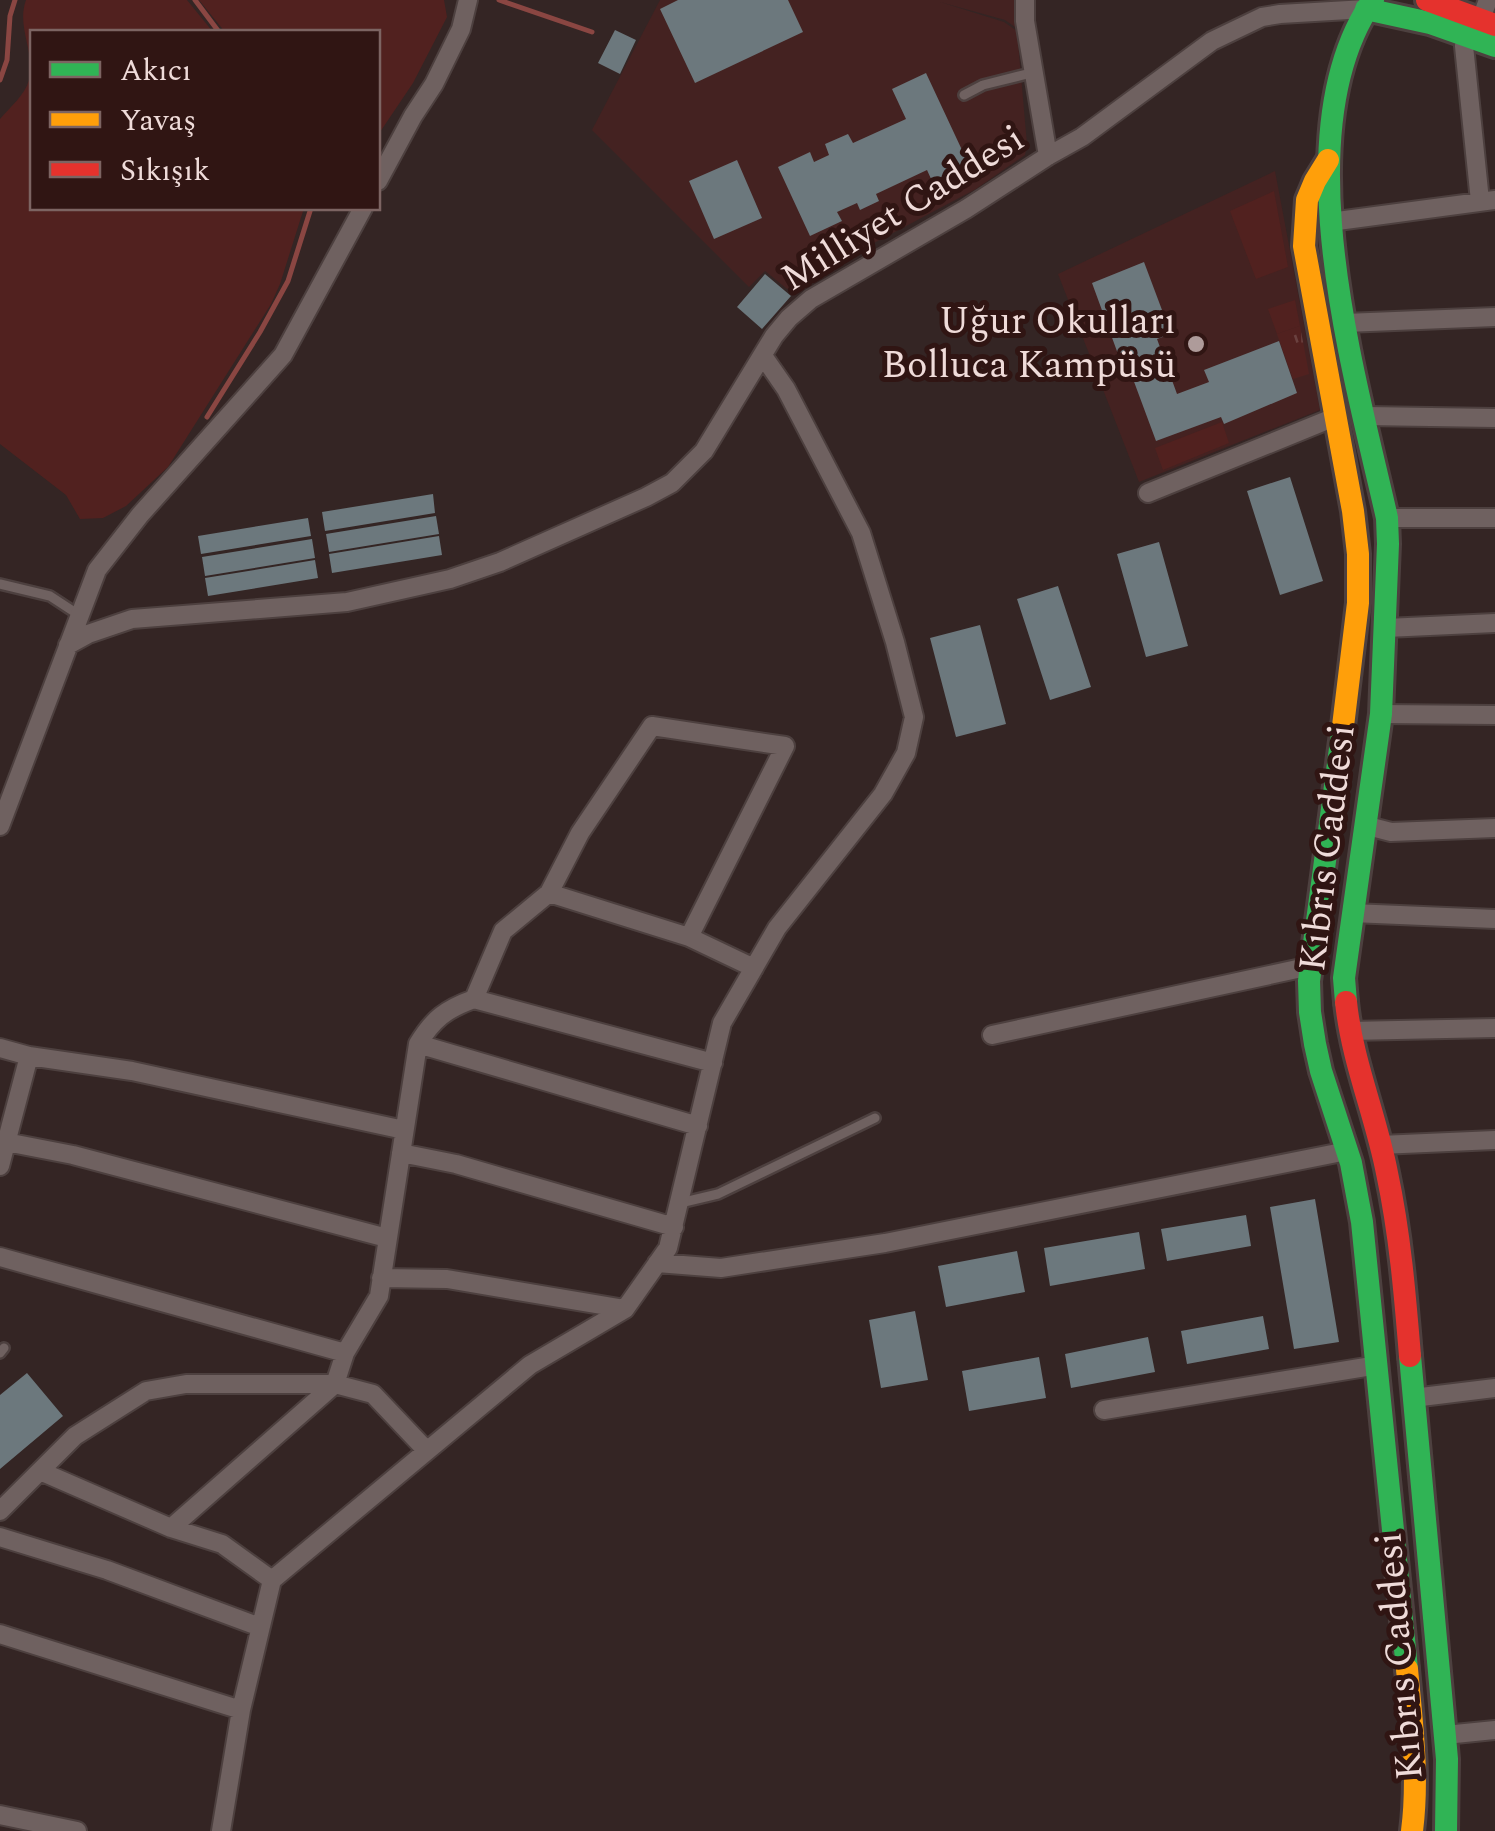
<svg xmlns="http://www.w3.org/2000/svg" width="1495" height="1831" font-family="Spectral,serif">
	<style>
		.built { fill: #442221 }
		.green { fill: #51211f }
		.park { fill: url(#park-tufts) }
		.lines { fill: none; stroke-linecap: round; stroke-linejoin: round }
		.stream { stroke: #8a4642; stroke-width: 5 }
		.building { fill: #6c787d }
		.lane-casing { stroke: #4d403f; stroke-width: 14 }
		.street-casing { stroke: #4d403f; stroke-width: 22 }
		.fast-casing { stroke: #4d403f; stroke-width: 28 }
		.slow-casing { stroke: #4d403f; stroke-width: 28 }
		.jam-casing { stroke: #4d403f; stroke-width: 28 }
		.lane { stroke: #6f6160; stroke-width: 9 }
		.street { stroke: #6f6160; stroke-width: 18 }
		.fast { stroke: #30b455; stroke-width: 22 }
		.slow { stroke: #ff9f0a; stroke-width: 22 }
		.jam { stroke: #e5322d; stroke-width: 22 }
		.poi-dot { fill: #ae9b9a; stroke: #301513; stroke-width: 4 }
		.labels { text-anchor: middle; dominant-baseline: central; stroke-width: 10; stroke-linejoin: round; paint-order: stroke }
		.street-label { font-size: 38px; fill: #efdbd9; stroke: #301513 }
		.poi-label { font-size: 38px; fill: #efdbd9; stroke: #301513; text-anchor: end }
	</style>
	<defs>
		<pattern id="park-tufts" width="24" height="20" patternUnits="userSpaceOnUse" patternTransform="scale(2.5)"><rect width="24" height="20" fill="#51211f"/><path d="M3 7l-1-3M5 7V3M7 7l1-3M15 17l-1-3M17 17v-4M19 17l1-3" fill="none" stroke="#6a413f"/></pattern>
	</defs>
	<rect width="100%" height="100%" fill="#342524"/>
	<path class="built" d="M660 0H1015L1018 29 1005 20 940 2 1004 22 1017 31 1027 144 1025 155 976 189 787 289 765 271 749 287 592 130Z
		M1275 171 1320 410 1139 482 1058 274Z"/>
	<path class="green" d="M26 0H187L213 32H32V208H304L280 284 271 304 168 467 126 506 103 518 80 519 66 495 0 444V119C10 107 25 95 29 80 36 53 16 27 26 0Z
		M199 0H444L447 17 413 83 378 135V32H225Z
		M1274 191 1288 267 1256 279 1230 211Z
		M1295 300 1300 326 1277 334 1268 309Z
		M1222 422 1229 443 1163 470 1155 448Z"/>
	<path class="park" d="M1300 326 1309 374 1293 379 1277 334Z"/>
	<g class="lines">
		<path class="stream" d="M195 0 219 32
			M499 0 592 32
			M0 80 7 60 10 16 15 0
			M207 417 260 332 288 281 311 208"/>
	</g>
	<path class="building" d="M678 0H788L803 32 695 83 660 9Z
		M615 30 636 40 620 74 598 63Z
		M926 73 969 165 932 181 927 170 876 194 879 201 860 210 857 203 837 212 842 221 810 236 778 167 810 152 814 162 829 155 825 144 848 134 853 143 906 119 892 89Z
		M737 160 762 218 714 239 689 181Z
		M1144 262 1171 334 1157 339 1177 394 1209 382 1204 370 1279 341 1297 393 1224 424 1221 417 1156 441 1123 352 1118 354 1092 283Z
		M765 274 791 296 762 329 737 307Z
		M1290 477 1323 581 1280 595 1247 491Z
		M433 494 435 513 325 531 322 512Z
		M436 516 439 534 329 552 326 534Z
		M308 518 311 536 201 554 198 536Z
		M439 536 442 555 332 573 329 554Z
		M312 539 315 558 205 576 202 557Z
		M1159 542 1188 646 1146 657 1117 554Z
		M315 560 318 578 208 596 205 578Z
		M1058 586 1091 687 1050 700 1017 599Z
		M980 625 1006 724 956 737 930 638Z
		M1315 1199 1339 1342 1294 1349 1270 1207Z
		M1246 1215 1251 1246 1167 1261 1161 1229Z
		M1139 1232 1145 1269 1050 1286 1044 1248Z
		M1017 1251 1025 1292 946 1307 938 1266Z
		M915 1311 928 1380 881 1388 869 1320Z
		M1263 1316 1269 1349 1187 1364 1181 1331Z
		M1148 1337 1155 1372 1071 1388 1065 1354Z
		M1039 1357 1046 1398 969 1411 962 1371Z
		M27 1373 63 1416 0 1469V1395Z"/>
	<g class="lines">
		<g class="lane-casing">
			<path id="lane" d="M964 95 983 85 1035 72
				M0 584 50 596 79 615
				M680 1203 718 1194 875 1118
				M0 1353 4 1348"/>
		</g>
		<g class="street-casing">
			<path id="street" d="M1025 0V21L1048 156
				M378 181 413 116 434 84 461 29 468 0
				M1480 201 1464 46 1481 19 1488 0
				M1330 222 1495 200
				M1345 323 1495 317
				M1366 416 1495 418
				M1148 493 1335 417
				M1387 518H1495
				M1386 628 1495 623
				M68 645 88 634 132 619 347 602 450 579 500 562 646 497 672 483 704 451 774 336 789 318 811 299 966 209 1048 156 1082 137 1212 41 1262 17 1280 14 1366 9
				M1381 714 1495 715
				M1364 825 1391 832 1495 828
				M0 826 97 570 140 515 283 355 363 208
				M549 893 689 937 754 968
				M1352 913 1495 919
				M474 999 503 931 549 893 580 833 652 726 785 746 689 937
				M1349 1031 1495 1028
				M992 1035 1311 966
				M418 1044 698 1126
				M0 1048 29 1056 132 1071 404 1130
				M6 1142 73 1155 387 1238
				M1380 1145 1495 1140
				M401 1153 456 1164 674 1227
				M0 1166 29 1056
				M0 1257 345 1353
				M657 1263 721 1268 885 1243 1347 1151
				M381 1278 447 1279 625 1309
				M1413 1398 1495 1388
				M1104 1410 1378 1365
				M40 1471 171 1528 222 1544 272 1580
				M0 1511 75 1436 146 1391 186 1384H335L373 1394 427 1451
				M171 1528 335 1384 345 1353 379 1296 418 1044C433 1019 446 1009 474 999L713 1063
				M0 1537 107 1570 260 1627
				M0 1634 241 1710
				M1445 1735 1495 1730
				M0 1815 77 1831
				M221 1831 241 1710 272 1580 530 1365 625 1309 668 1248 722 1023 777 928 883 794 906 753 914 717 895 642 861 533 786 389 763 356"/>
		</g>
		<g class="fast-casing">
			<path id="fast" d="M1366 9 1430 23 1495 46
				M1343 726 1309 981 1310 1012 1315 1044 1321 1071 1351 1163 1362 1222 1407 1669
				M1346 1002 1344 978 1381 714 1388 544 1387 518C1355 375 1282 131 1373 0
				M1410 1356 1447 1759 1446 1831"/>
		</g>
		<g class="slow-casing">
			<path id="slow" d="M1328 160 1315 181 1307 200 1304 246 1353 511 1358 554V603L1343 726
				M1407 1669C1412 1723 1419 1777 1412 1831"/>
		</g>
		<g class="jam-casing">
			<path id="jam" d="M1427 0 1495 25
				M1346 1002C1352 1061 1376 1116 1387 1173 1400 1234 1405 1295 1410 1356"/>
		</g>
		<use href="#lane" class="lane"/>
		<use href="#street" class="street"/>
		<use href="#fast" class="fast"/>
		<use href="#slow" class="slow"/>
		<use href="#jam" class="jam"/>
	</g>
	<circle class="poi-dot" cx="1196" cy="344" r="10"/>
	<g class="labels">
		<g class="street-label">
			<text transform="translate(903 209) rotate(-32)">Milliyet Caddesi</text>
			<text transform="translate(1328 848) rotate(-83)">Kıbrıs Caddesi</text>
			<text transform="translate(1400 1656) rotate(-95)">Kıbrıs Caddesi</text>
		</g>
		<g class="poi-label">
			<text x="1176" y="322">Uğur Okulları<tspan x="1176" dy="44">Bolluca Kampüsü</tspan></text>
		</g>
	</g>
	<rect x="30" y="30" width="350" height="180" fill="#301513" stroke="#7c6462" stroke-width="2.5"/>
	<rect x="50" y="62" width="50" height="15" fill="#30b455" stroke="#7c6462" stroke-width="2.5"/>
	<text x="120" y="80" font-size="30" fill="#efdbd9">Akıcı</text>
	<rect x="50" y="112" width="50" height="15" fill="#ff9f0a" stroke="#7c6462" stroke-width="2.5"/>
	<text x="120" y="130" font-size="30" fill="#efdbd9">Yavaş</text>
	<rect x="50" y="162" width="50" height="15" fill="#e5322d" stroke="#7c6462" stroke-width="2.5"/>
	<text x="120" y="180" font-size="30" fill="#efdbd9">Sıkışık</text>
</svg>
